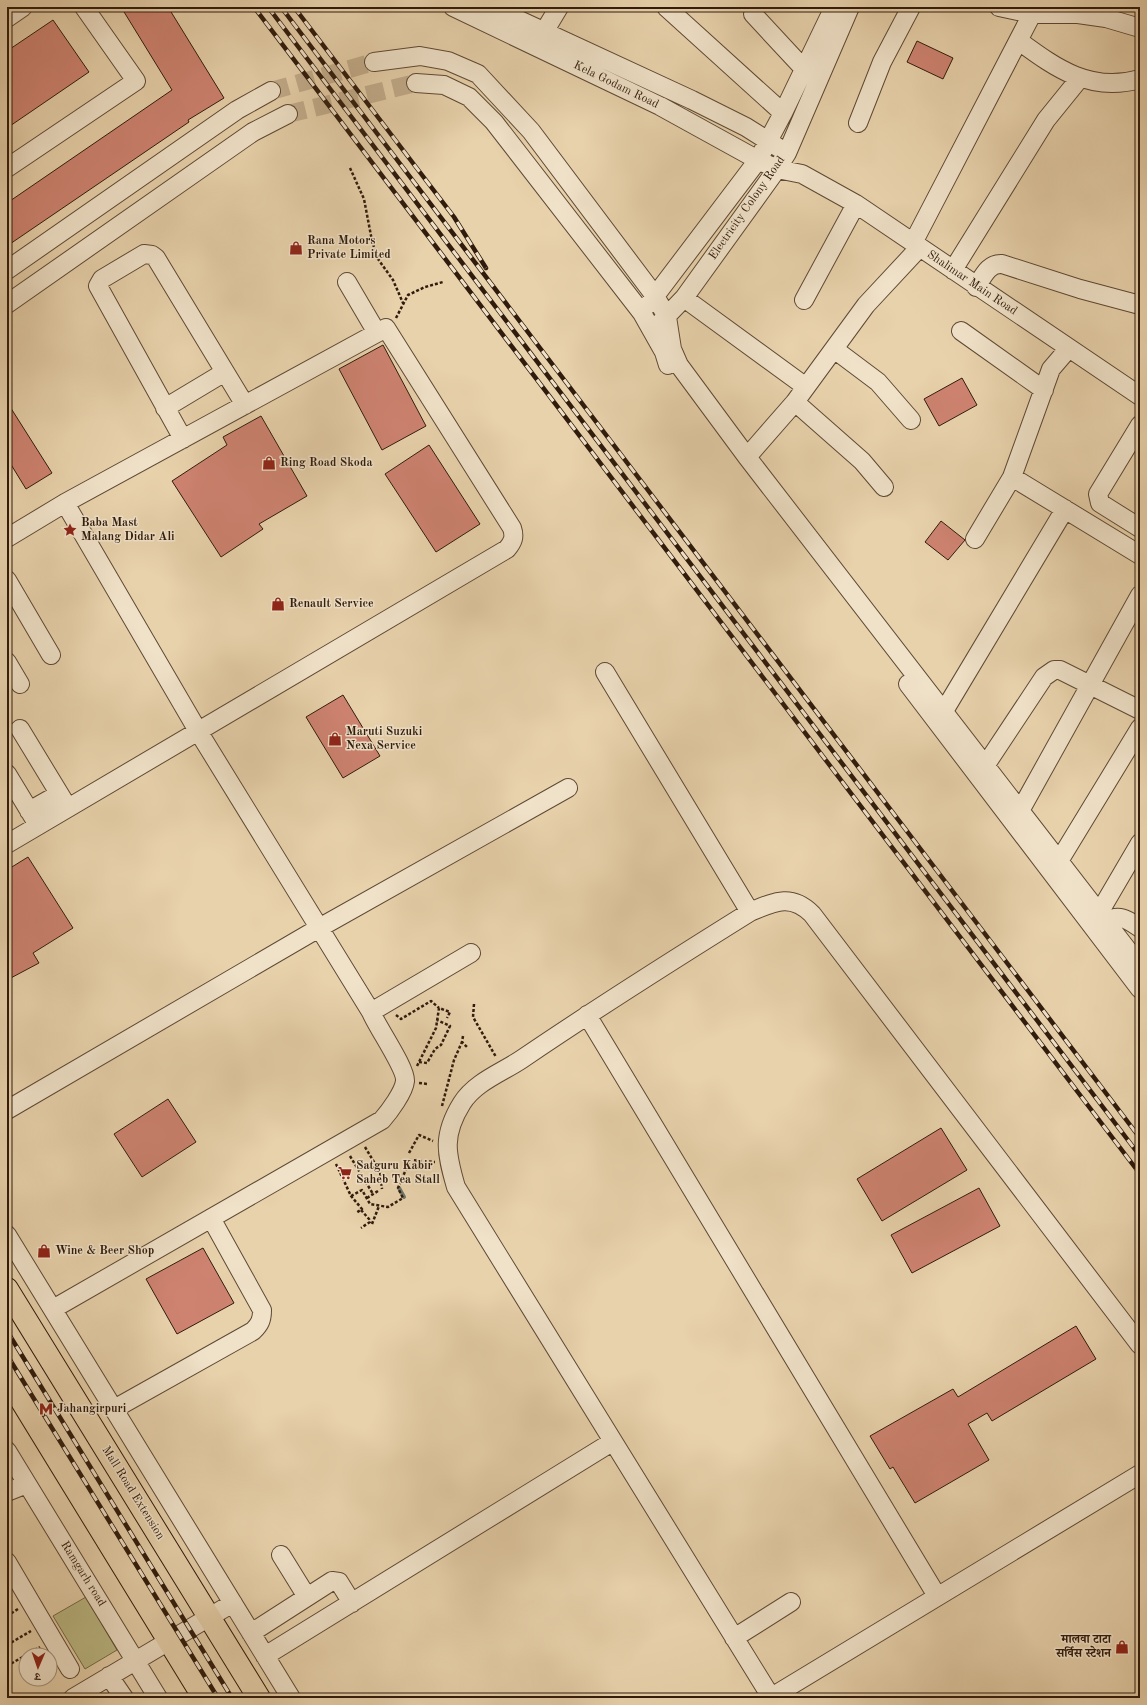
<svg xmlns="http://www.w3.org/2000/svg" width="1147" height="1705" font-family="'Old Standard TT','Noto Serif Devanagari',serif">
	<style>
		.green { fill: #bcba85; stroke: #766a48 }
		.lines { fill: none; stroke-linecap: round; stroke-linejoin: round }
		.stream { stroke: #6e796b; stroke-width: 4 }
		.building { fill: #ce8371; stroke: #301b0c }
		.minor-tunnel { stroke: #c3ad8c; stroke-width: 18; stroke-dasharray: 18 9; stroke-linecap: butt }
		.minor-casing { stroke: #5e4934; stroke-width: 20 }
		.major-casing { stroke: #301b0c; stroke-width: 24 }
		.path { stroke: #301b0c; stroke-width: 2.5; stroke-dasharray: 3 2; stroke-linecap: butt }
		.minor { stroke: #f0e2c9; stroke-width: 18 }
		.major { stroke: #e8d2ac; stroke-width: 22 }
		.rail-casing { stroke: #301b0c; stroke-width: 4.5 }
		.rail { stroke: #f0e2c9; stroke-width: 3; stroke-dasharray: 9; stroke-linecap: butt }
		.labels { text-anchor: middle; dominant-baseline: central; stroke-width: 3; stroke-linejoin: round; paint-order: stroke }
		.street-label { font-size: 12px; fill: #301b0c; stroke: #f0e2c9 }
		.poi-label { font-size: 12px; font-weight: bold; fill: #301b0c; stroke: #f0e2c9; text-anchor: start }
	</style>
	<rect width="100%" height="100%" fill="#e8d2ac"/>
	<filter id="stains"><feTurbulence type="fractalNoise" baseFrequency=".005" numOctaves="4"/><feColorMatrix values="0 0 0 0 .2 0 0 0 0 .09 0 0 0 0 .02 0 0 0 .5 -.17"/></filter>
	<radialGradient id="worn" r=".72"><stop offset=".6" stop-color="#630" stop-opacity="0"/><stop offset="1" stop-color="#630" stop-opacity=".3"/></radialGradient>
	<path class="green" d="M86 1597 117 1650 85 1669 53 1616Z"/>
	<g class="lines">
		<path class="stream" d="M399 1188 404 1197"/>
	</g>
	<path class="building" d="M121 7H168L224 98 188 120 189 122 7 246V203L172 90Z
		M53 20 89 72 7 128V51Z
		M917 41 953 58 943 79 907 62Z
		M383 345 426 426 382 450 339 369Z
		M962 378 977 405 939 426 924 399Z
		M7 402 52 473 26 489 7 458Z
		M261 416 307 496 259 524 263 529 221 557 172 481 227 445 223 437Z
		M429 445 480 524 436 552 385 474Z
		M941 521 965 540 948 560 925 542Z
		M343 695 380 756 343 778 306 717Z
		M28 857 73 928 33 953 39 963 7 980V870Z
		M168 1099 196 1142 142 1177 114 1134Z
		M941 1128 967 1170 882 1221 857 1179Z
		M979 1188 1000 1226 912 1273 891 1235Z
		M203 1248 234 1303 177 1334 146 1279Z
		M1076 1326 1096 1359 992 1421 987 1413 968 1424 989 1460 915 1503 893 1467 890 1469 870 1436 953 1389 958 1397Z"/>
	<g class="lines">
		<path class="minor-tunnel" d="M271 91 374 62
			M288 114 416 83"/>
		<g class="minor-casing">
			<path id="minor" d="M453 7 660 106 758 160 777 169 802 174 856 204 1140 396
				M491 7 692 100 746 127 779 148
				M666 7 783 113
				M999 7 1032 14H1078L1106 18 1140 28
				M753 14 805 70
				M7 18 23 7
				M544 32 559 7
				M1019 41C1057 69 1091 93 1140 79
				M374 62 420 56 448 61 478 74 531 131 655 296 667 317 672 349 679 365 747 457 1140 966
				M416 83 444 85 469 97 494 122 642 313 664 352 668 365
				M858 123 882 62 911 7
				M7 168 136 81 84 7
				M913 243 1032 14
				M7 270 237 110 271 91
				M953 270 1046 120 1080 78
				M347 282 377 333
				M976 287C983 277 988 263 1002 264L1080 289 1140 305
				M684 298 806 387
				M804 300 856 204
				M7 304 253 132 288 114
				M649 304 758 160 783 113 834 7
				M659 324 684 298 777 169 787 153 850 7
				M961 331 1044 390
				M834 349 878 382 911 420
				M165 408 225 372
				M1140 425 1098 494 1100 503 1140 528
				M183 439 98 286 102 279 144 254 152 255 156 258 245 405
				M747 457 795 402
				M1012 477 1140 555
				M884 487 862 461 795 402 866 305 920 247
				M7 538 65 503 386 328 512 528C515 537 513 542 507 549L7 844
				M975 539 1012 477 1051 369 1069 348
				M7 580 51 655
				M7 662 20 684
				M605 672 750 912
				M908 684 1140 989
				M944 711 1065 509
				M20 729 68 808
				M985 766 1044 677 1054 670H1060L1140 710
				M7 774 38 825
				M29 811 59 794
				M1020 811 1140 595
				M1059 861 1140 728
				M1099 913 1140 843
				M1106 922C1119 913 1128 920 1140 928
				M371 1012 471 953
				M587 1015 937 1596
				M7 1110 319 928 568 788
				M7 1235 291 1698
				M53 1309 382 1120C389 1112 404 1092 405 1081 406 1068 377 1027 371 1012L198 731 65 503
				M114 1409 253 1331C260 1324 262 1320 262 1310L211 1218
				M7 1451 158 1698
				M7 1492 27 1484
				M281 1555 307 1597
				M7 1562 70 1669
				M251 1633 332 1581 339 1582 352 1603
				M734 1638 791 1602
				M265 1656 612 1442
				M109 1676 124 1698
				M771 1697 456 1187C446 1153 442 1135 462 1103 475 1082 503 1072 522 1059 597 1008 673 960 750 912 774 902 791 893 812 914L1140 1345
				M73 1698 233 1603
				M770 1698 1140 1474"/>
		</g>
		<g class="major-casing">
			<path id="major" d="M7 1289 259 1698
				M7 1377 204 1698"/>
		</g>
		<path class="path" d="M350 168 364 199 372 241 378 259 393 280 403 303
			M396 318 408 295 425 287 443 282
			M474 1004 473 1017 496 1057
			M396 1015 401 1019 431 1001 439 1008
			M463 1036 462 1042 467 1047
			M419 1062 427 1063 435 1049 441 1045 450 1026 437 1020
			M417 1066 436 1028 439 1008 450 1012 447 1018
			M419 1083 428 1084
			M442 1106 454 1060 462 1042
			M365 1147 380 1172 382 1189
			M409 1153 419 1135 433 1141
			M350 1156 373 1194
			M336 1164 351 1196 362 1209 356 1213
			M351 1196 362 1190 370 1204 388 1207 403 1198 398 1188 410 1160 435 1162
			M367 1198 378 1191
			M361 1210 369 1219 370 1222 361 1228
			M372 1224 379 1206
			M7 1616 18 1609
			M7 1632 13 1642
			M7 1645 31 1631
			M26 1655 40 1647
			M7 1666 26 1655"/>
		<use href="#minor" class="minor"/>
		<use href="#major" class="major"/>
		<g class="rail-casing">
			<path id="rail" d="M254 7 1140 1174
				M268 7 1140 1156
				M281 7 1140 1138
				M294 7 454 217 486 268
				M7 1331 232 1698
				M7 1355 218 1698"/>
		</g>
		<use href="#rail" class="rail"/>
	</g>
	<defs>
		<g id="shop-bare" transform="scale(1.08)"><path d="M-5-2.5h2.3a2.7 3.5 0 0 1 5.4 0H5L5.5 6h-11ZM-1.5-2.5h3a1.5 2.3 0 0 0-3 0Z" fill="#8f2418" stroke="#f0e2c9" stroke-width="2.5" paint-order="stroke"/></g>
		<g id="sight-bare" transform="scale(1.08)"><path d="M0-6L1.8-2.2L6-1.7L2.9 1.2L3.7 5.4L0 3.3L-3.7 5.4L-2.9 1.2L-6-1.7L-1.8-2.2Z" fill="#8f2418" stroke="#f0e2c9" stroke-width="2.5" paint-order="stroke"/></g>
		<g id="supermarket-bare" transform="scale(1.08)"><path d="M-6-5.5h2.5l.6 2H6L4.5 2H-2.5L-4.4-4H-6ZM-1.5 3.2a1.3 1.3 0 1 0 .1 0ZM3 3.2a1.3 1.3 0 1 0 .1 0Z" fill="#8f2418" stroke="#f0e2c9" stroke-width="2.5" paint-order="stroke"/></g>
		<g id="metro-bare" transform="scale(1.08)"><path d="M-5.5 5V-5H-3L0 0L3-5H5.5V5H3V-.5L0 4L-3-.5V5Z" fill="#8f2418" stroke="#f0e2c9" stroke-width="2.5" paint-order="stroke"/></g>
	</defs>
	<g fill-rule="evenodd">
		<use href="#shop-bare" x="296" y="248"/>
		<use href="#shop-bare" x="269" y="463"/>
		<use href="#sight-bare" x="70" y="530"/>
		<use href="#shop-bare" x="278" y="604"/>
		<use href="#shop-bare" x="335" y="739"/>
		<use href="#supermarket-bare" x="345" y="1173"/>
		<use href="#shop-bare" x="44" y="1251"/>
		<use href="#metro-bare" x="46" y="1409"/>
		<use href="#shop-bare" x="1122" y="1647"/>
	</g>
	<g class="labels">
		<g class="street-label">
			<text transform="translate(616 85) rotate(26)">Kela Godam Road</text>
			<text transform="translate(747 208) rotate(-55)">Electricity Colony Road</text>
			<text transform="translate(972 283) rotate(34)">Shalimar Main Road</text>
			<text transform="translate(133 1493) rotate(58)">Mall Road Extension</text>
			<text transform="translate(83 1574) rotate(58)">Ramgarh road</text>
		</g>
		<g class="poi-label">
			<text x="307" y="241">Rana Motors<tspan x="307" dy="14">Private Limited</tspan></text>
			<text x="280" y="463">Ring Road Skoda</text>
			<text x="81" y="523">Baba Mast<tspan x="81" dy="14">Malang Didar Ali</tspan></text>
			<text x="289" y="604">Renault Service</text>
			<text x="346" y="732">Maruti Suzuki<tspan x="346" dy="14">Nexa Service</tspan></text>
			<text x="356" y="1166">Satguru Kabir<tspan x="356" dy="14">Saheb Tea Stall</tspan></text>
			<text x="55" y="1251">Wine &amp; Beer Shop</text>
			<text x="57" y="1409">Jahangirpuri</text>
			<text x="1111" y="1640" text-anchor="end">मालवा टाटा<tspan x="1111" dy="14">सर्विस स्टेशन</tspan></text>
		</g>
	</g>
	<rect width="1147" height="1705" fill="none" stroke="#e8d2ac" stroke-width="24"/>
	<rect x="8" y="8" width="1131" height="1689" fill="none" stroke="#301b0c" stroke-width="2"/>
	<rect x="12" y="12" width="1123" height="1681" fill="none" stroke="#301b0c"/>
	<g transform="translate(38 1667) rotate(182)"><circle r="19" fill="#f0e2c9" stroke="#a3927d"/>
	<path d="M0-3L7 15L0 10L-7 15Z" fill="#8f2418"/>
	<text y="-6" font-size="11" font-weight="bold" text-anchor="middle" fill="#301b0c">उ</text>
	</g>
	<rect width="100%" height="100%" filter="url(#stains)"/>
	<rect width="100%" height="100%" fill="url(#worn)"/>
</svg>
